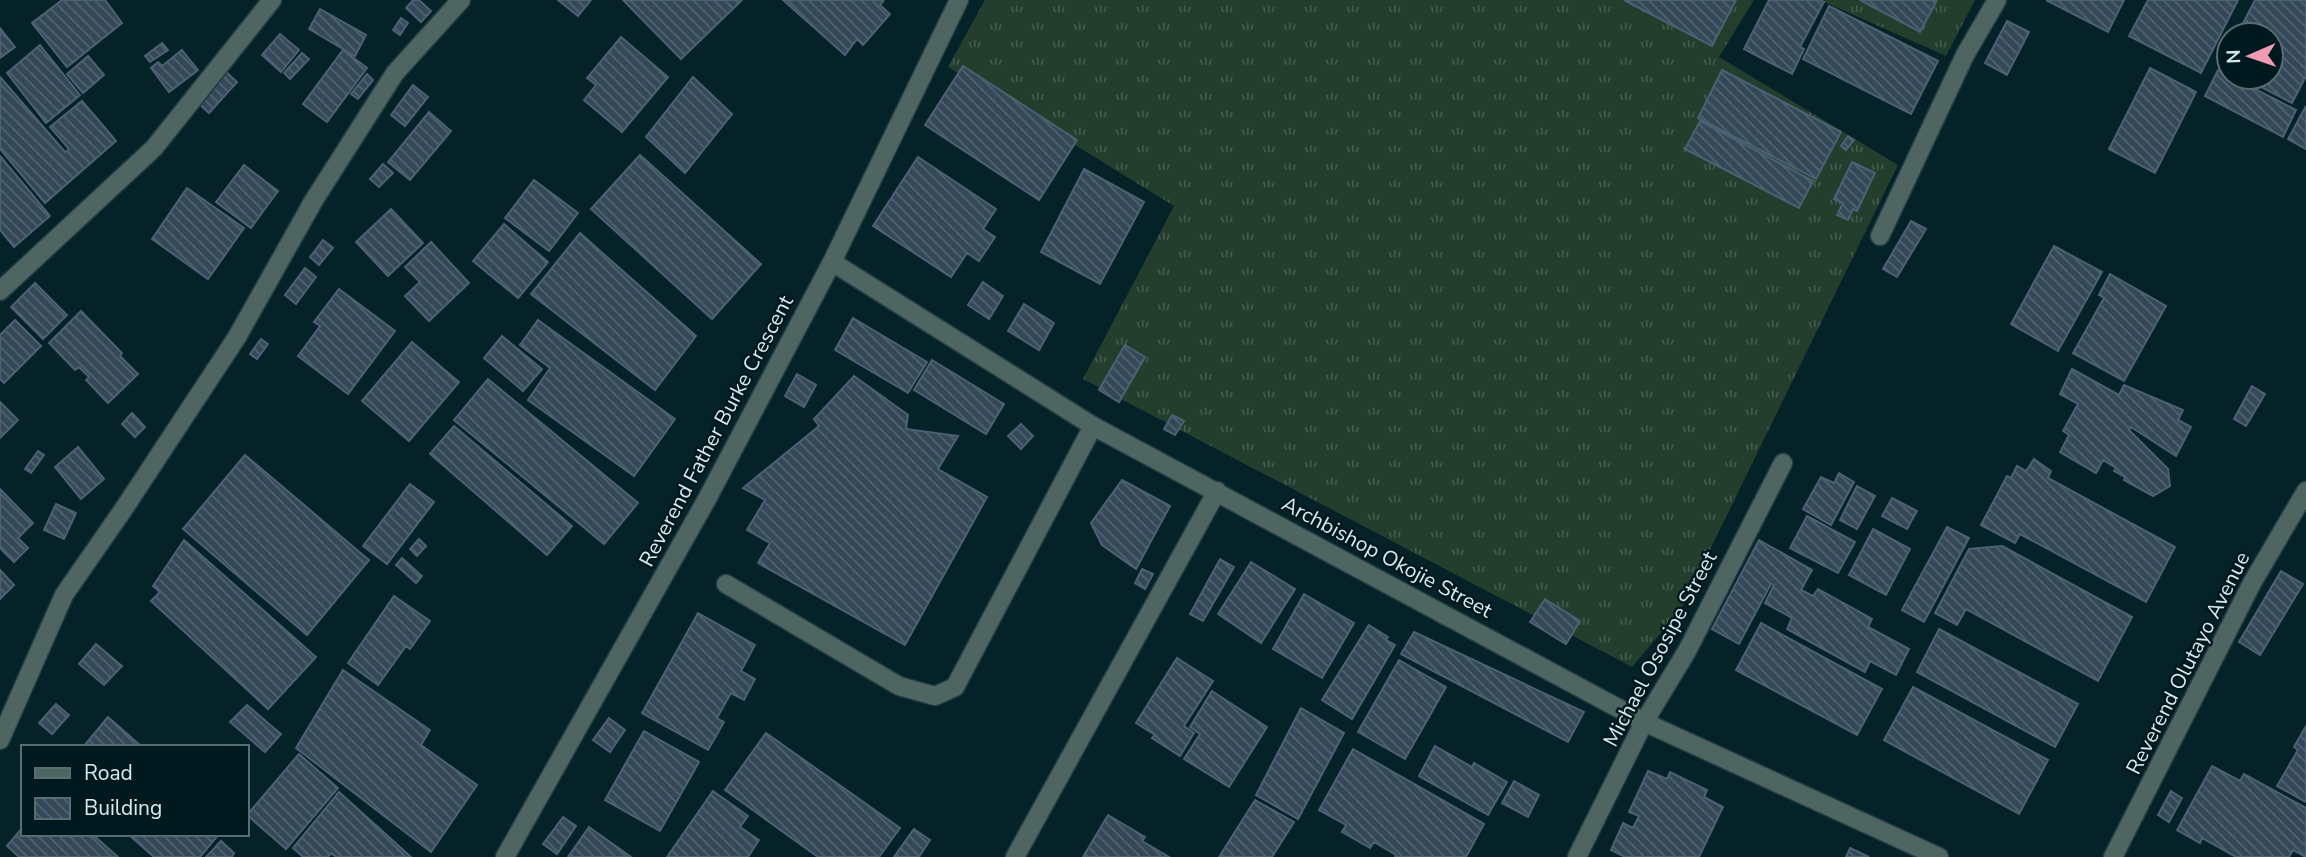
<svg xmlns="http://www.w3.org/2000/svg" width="2306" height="857" font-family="'Nunito Sans',sans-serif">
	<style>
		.grass { fill: url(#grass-tufts) }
		.building { fill: url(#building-back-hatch); stroke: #4c6172; stroke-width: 2 }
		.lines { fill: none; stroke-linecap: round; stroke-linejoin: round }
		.service-casing { stroke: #223e44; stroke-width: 21 }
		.minor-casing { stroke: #223e44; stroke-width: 21 }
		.service { stroke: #4f6561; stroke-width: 18 }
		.minor { stroke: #4f6561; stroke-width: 18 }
		.labels { text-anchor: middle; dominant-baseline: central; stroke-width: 5; stroke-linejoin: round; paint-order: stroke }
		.street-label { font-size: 21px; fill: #d9eaee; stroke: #00191f }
	</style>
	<defs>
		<pattern id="grass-tufts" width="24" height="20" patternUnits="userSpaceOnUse" patternTransform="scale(1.75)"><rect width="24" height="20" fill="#243e2e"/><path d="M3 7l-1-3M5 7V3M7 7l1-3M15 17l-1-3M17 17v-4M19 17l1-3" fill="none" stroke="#435a4d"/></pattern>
		<pattern id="building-back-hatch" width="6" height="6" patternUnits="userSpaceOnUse" patternTransform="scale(1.75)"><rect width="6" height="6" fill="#344858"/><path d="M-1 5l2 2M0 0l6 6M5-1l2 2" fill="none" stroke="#516370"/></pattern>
	</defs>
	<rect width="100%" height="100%" fill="#042228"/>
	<path class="grass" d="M985 0H1754L1719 57 1898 165 1681 609 1632 667 1083 379 1174 206 948 67Z
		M1820 0H1975L1946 56Z"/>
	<path class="building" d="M62 0H105L122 23 67 67 32 23Z
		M413 0H419L431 11 421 22 406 8Z
		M558 0H591L578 16Z
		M623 0H742L681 59Z
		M783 0H884L880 5 890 14 863 45 857 39 845 55Z
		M1624 0H1736L1712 46Z
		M1769 0H1820L1824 2 1800 47 1804 49 1792 74 1744 49Z
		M1860 0H1937L1920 32Z
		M2046 0H2124L2108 32Z
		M2148 0H2238L2201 73 2129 36Z
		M2255 0H2306V76L2292 103 2242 77H2271V35H2237Z
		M1829 6 1938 61 1911 114 1803 59Z
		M320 9 366 35 355 56 309 29Z
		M401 18 408 23 400 35 393 30Z
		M2007 21 2029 32 2007 75 1985 63Z
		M0 28 15 47 0 58Z
		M280 34 299 50 281 72 262 55Z
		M621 37 668 77 622 132 584 100 596 85 587 78Z
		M162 43 168 50 150 62 145 56Z
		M40 45 80 95 46 123 7 73Z
		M182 50 198 70 169 92 151 68 158 62 162 66Z
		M343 50 367 68 327 122 303 104Z
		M2229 50V70L2221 66Z
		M302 53 309 59 290 79 284 73Z
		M88 56 104 75 83 93 67 74Z
		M963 66 1077 140 1039 200 925 125Z
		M2150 68 2196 92 2155 173 2109 149Z
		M1722 70 1841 132 1816 179 1698 118Z
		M2218 70 2296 110 2283 137 2205 96Z
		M225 71 237 82 209 113 197 102Z
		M367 74 373 80 358 99 351 94Z
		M0 77 65 152 69 149 50 127 82 101 116 141 45 203 0 149Z
		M693 77 732 114 685 173 646 137Z
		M413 85 428 97 405 126 391 115Z
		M2306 106V149L2288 139Z
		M429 112 451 131 410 180 388 162Z
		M1700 121 1813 181 1799 208 1685 149Z
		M1848 136 1854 140 1846 150 1841 146Z
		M640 155 761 264 712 319 591 209Z
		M0 156 50 216 14 247 0 230Z
		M918 157 996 209 983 229 995 237 979 261 967 253 951 277 873 226Z
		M1852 162 1875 173 1857 211 1853 209 1848 220 1837 215 1843 203 1834 199Z
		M383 164 393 173 379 187 370 179Z
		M244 165 278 191 251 228 216 202Z
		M1084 169 1144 202 1100 284 1041 252Z
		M534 180 578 213 549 251 505 218Z
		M187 188 244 228 208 279 152 239Z
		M391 209 423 243 388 276 356 242Z
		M1911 221 1926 229 1897 277 1883 269Z
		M504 224 548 262 518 298 473 261Z
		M580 233 696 336 655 390 531 294Z
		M323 240 333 248 319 265 310 257Z
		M431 242 469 283 429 321 405 296 420 282 405 267Z
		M2054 246 2102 272 2058 351 2011 324Z
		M305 268 316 277 296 304 285 295Z
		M2110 274 2166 306 2124 381 2073 353 2104 298 2099 295Z
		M983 282 1003 296 989 319 968 305Z
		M35 283 67 315 43 339 11 307Z
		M339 289 395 331 348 394 298 356 320 326 314 322Z
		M1024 304 1054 323 1039 350 1008 331Z
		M81 311 122 353 120 356 138 374 108 403 86 380 89 377 79 367 75 370 49 343Z
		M853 318 927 362 908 393 835 350Z
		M15 320 41 346 4 383 0 379V335Z
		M538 320 675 419 634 476 528 400 550 368 520 345Z
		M502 336 542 369 523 391 484 358Z
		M261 339 268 344 257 359 250 354Z
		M412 342 459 382 409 441 362 401Z
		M1125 345 1145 357 1119 402 1099 390Z
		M932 360 1004 404 986 434 914 390Z
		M2072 369 2119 395 2124 385 2183 410 2178 420 2191 427 2176 456 2131 427 2129 430 2168 469 2170 486 2153 496 2124 480 2125 477 2114 471 2116 468 2103 460 2096 473 2060 452 2069 435 2063 431 2078 404 2060 394Z
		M797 374 816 385 804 407 785 396Z
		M854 376 908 415 906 429 958 436 938 469 987 497 905 645 758 563 770 543 747 530 765 500 743 488 819 426 814 419Z
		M488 379 638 503 604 544 454 420Z
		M2252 386 2265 394 2246 426 2234 419Z
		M0 402 18 420 0 438Z
		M132 413 145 427 135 437 122 424Z
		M1172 415 1184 421 1175 435 1164 429Z
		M1021 424 1033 436 1021 449 1008 436Z
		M454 426 572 526 547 555 430 454Z
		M78 447 104 479 81 499 55 467Z
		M38 451 44 455 31 473 25 469Z
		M245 455 369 560 307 635 183 529Z
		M2034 459 2051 471 2048 478 2175 547 2146 602 2020 534 2015 543 1981 525 2007 476 2011 478 2017 466 2026 471Z
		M1839 473 1854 482 1831 525 1803 509 1821 477 1834 483Z
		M1122 480 1170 506 1136 569 1102 545 1091 523Z
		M410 484 434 502 387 564 363 546Z
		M1857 486 1875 496 1857 529 1840 520Z
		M0 489 33 523 18 538 28 548 14 562 0 548Z
		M1892 498 1917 511 1907 529 1882 516Z
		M56 504 76 513 64 539 44 530Z
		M1807 516 1855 542 1838 573 1790 548Z
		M1947 527 1969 538 1924 622 1902 610Z
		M1873 529 1910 549 1886 595 1849 575Z
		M419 539 426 546 417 556 410 549Z
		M184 540 316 657 268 709 151 601 160 592 153 586Z
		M1759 540 1812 570 1801 590 1813 596 1818 589 1872 619 1868 627 1909 649 1896 675 1870 661 1865 672 1787 629 1792 618 1765 603 1774 585 1771 584 1739 644 1712 629Z
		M2002 546 2132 617 2098 681 1966 609 1957 625 1935 613 1969 549Z
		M402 558 422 576 416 583 396 565Z
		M1220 559 1234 567 1203 621 1190 614Z
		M1251 562 1295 589 1261 643 1218 614Z
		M1142 569 1153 574 1145 589 1135 583Z
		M0 570 14 585 0 599Z
		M2281 571 2303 584 2260 655 2239 642Z
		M1304 594 1354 623 1322 678 1273 649Z
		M394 596 430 621 410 649 406 646 378 685 348 663Z
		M1545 599 1580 621 1566 644 1530 622Z
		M698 613 755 645 741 671 755 679 744 700 731 693 717 718 724 722 708 750 642 713Z
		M1761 623 1882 689 1857 735 1736 670Z
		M1369 625 1388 637 1386 640 1395 645 1352 719 1322 700Z
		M1939 629 2078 704 2055 747 1917 672Z
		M1414 632 1584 712 1568 742 1401 654Z
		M96 644 122 666 104 685 79 664Z
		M1177 658 1213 681 1184 726 1194 733 1180 756 1152 738 1155 735 1136 723Z
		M1399 660 1446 687 1405 759 1358 732Z
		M343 670 430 730 421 745 477 785 431 852 296 748Z
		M1913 687 2048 760 2019 814 1884 740Z
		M1212 691 1267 727 1229 787 1184 759 1200 734 1190 727Z
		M56 704 69 715 52 734 39 723Z
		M247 705 281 734 265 752 230 722Z
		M1301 708 1344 733 1298 819 1256 795Z
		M108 717 142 747H83Z
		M609 718 625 730 610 752 593 740Z
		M2306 726V802L2277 786 2298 750 2294 747Z
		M644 731 699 762 660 831 605 800Z
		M766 733 900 828 879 857H818L725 790Z
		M1435 746 1472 767 1474 763 1507 782 1488 815 1419 776Z
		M1353 749 1484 824 1466 857H1395L1396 855 1374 842 1370 848 1342 832 1346 825 1319 810Z
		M299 754 338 788 286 849 247 815Z
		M2212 766 2240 781 2244 774 2306 808V857L2293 850 2289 857H2236L2202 838 2200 843 2177 830Z
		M1648 771 1667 779 1670 772 1707 790 1704 797 1723 807 1699 857H1625L1611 850 1623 823 1633 828 1639 816 1629 812Z
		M1514 781 1539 795 1528 817 1502 803Z
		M713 791 748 816 740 827 759 840 748 857H667Z
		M2171 791 2182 798 2169 822 2158 815Z
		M339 792 411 857H336L331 853 328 857H303L293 848Z
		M1255 800 1294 822 1272 857H1219Z
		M1108 815 1145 837 1142 841 1169 857H1083Z
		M563 817 576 826 557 854 543 844Z
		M23 827V834H92L118 857H19L7 846Z
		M589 827 631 857H568Z
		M914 829 930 840 919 857H894Z
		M128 834H219L200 857H154Z
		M221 841 234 853 232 857H206Z
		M1850 848 1869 857H1846Z"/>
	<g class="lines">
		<g class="service-casing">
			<path id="service" d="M726 584 899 686 935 696 955 687 1093 426"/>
		</g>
		<g class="minor-casing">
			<path id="minor" d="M1880 236 1965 55 1997 0
				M832 262 1093 426 1644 722 1939 857
				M0 291 154 148 272 0
				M0 740 64 595 125 507 237 337 314 200 395 73 461 0
				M505 857 707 499 832 262 959 0
				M1015 857 1217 491
				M1577 857 1644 722 1687 651 1783 463
				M2113 857 2252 583 2306 491"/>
		</g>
		<use href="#service" class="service"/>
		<use href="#minor" class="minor"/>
	</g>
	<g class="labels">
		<g class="street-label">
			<text transform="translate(716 431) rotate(-62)">Reverend Father Burke Crescent</text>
			<text transform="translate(1387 557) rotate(28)">Archbishop Okojie Street</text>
			<text transform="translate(1660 649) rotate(-62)">Michael Ososipe Street</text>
			<text transform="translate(2188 663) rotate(-63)">Reverend Olutayo Avenue</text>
		</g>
	</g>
	<rect x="21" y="745" width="228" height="91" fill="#00191f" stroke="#576d72" stroke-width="2"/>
	<rect x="35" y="768" width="35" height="10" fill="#4f6561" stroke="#576d72" stroke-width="2"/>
	<text x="84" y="780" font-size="21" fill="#d9eaee">Road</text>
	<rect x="35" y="798" width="35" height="21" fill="url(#building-back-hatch)" stroke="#576d72" stroke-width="2"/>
	<text x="84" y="815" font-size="21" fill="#d9eaee">Building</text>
	<g transform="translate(2250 56) rotate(268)"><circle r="33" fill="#00191f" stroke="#576d72" stroke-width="2"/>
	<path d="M0-5L12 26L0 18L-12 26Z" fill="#f09ab5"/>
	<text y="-10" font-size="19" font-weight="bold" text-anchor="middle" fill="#d9eaee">N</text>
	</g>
</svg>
